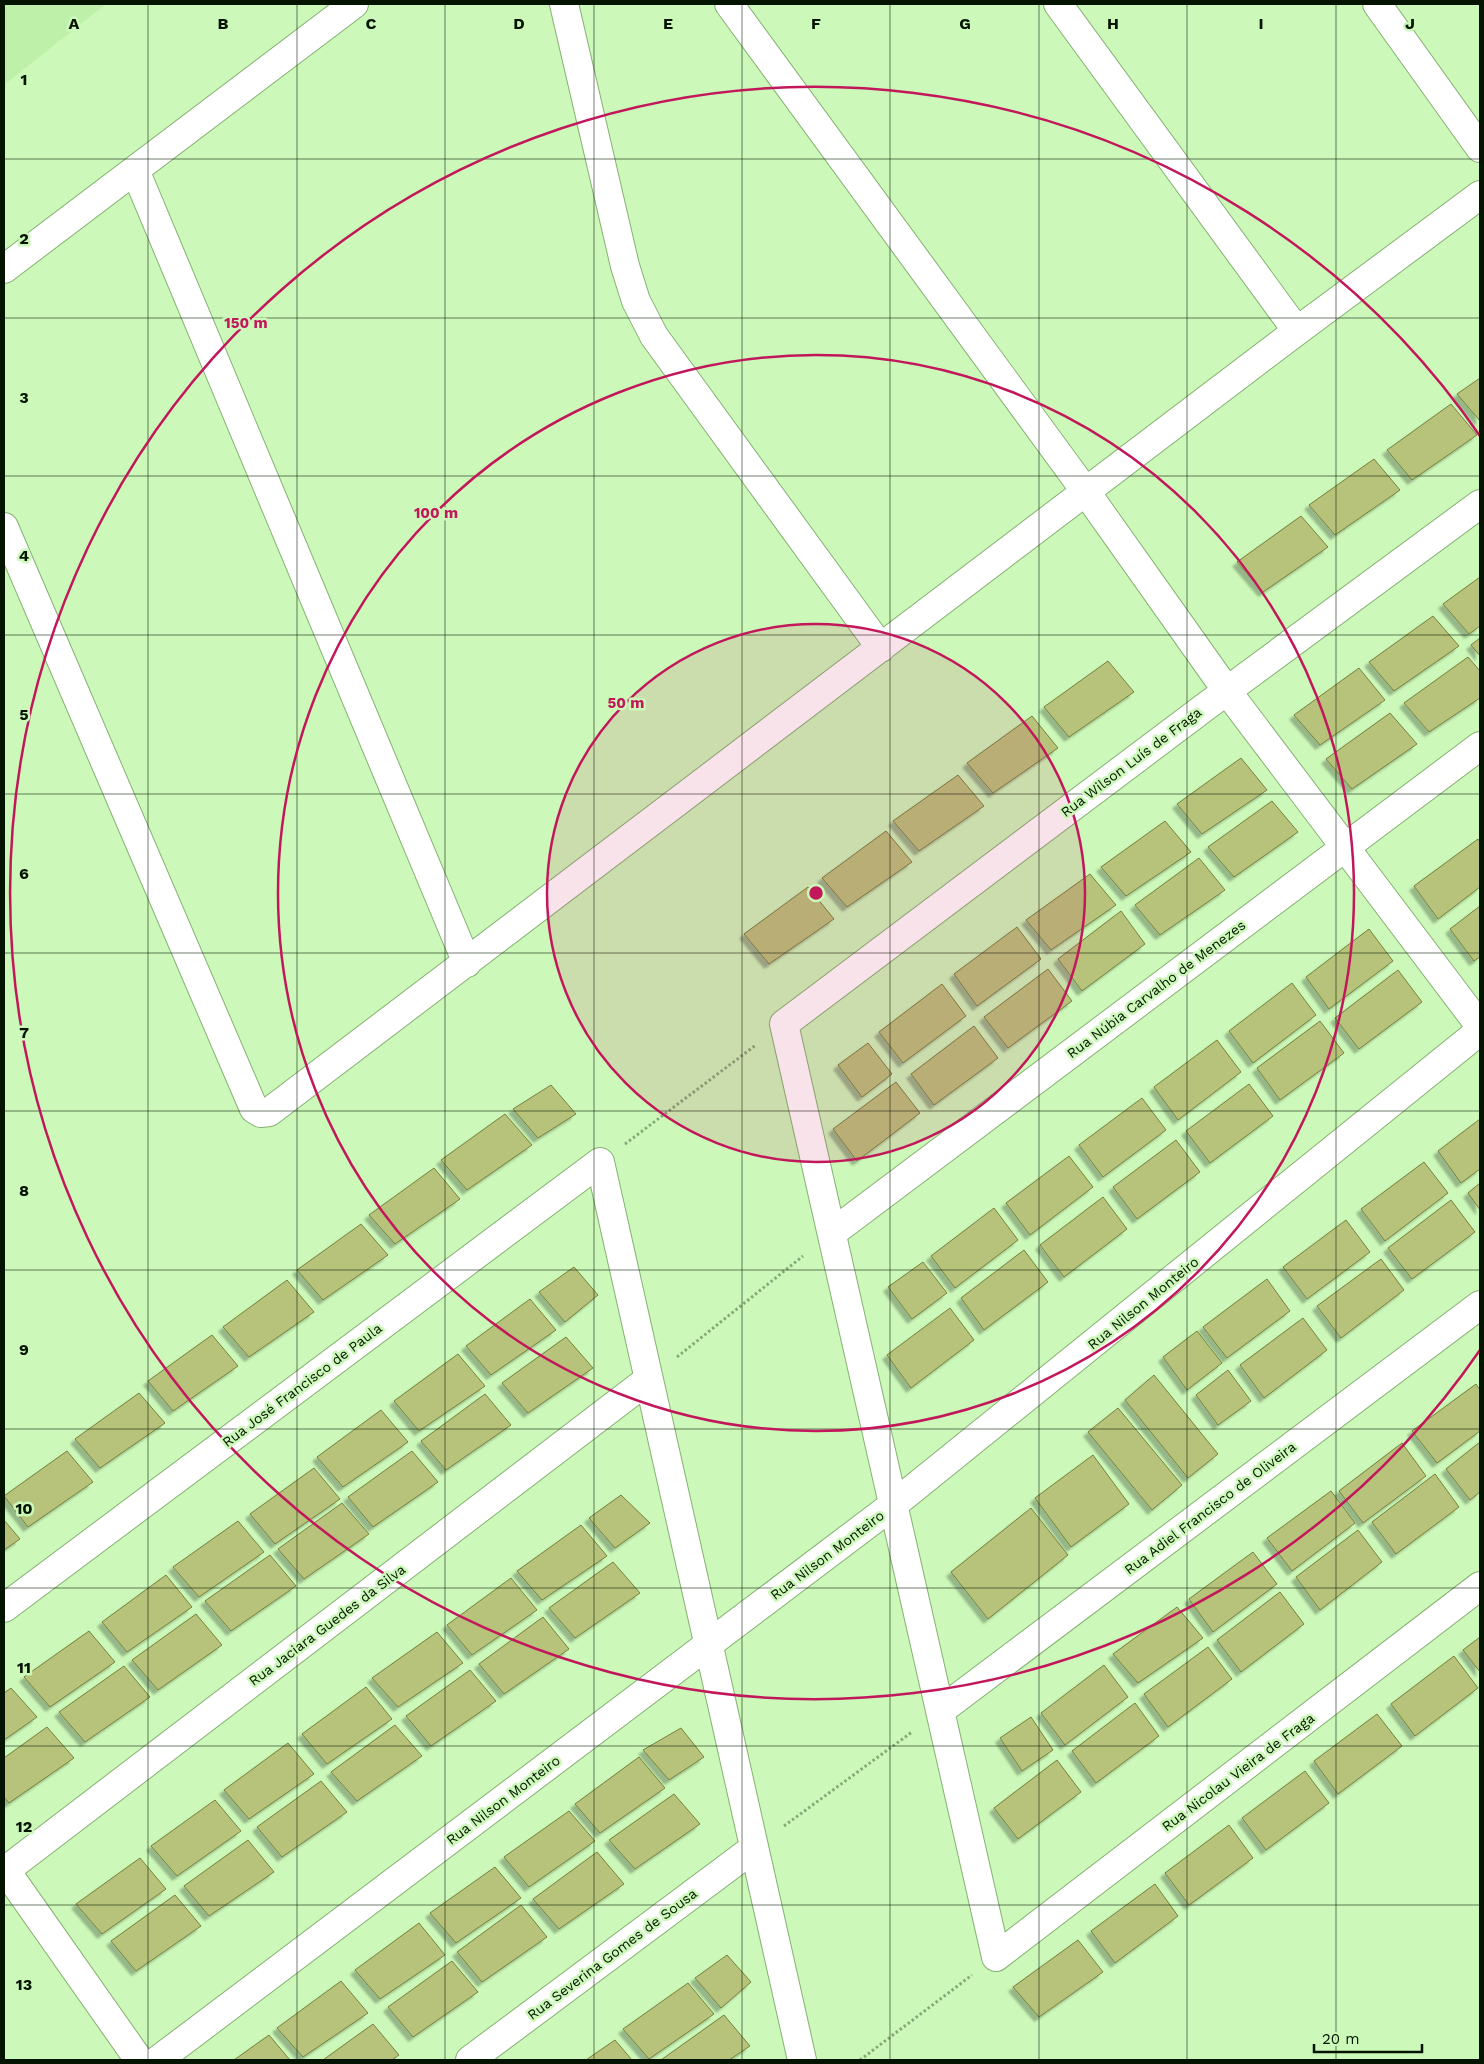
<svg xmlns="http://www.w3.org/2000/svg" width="1484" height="2064" font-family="'Work Sans',sans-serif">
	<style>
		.built { fill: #bff0aa }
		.building { fill: #b7c37a; stroke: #77813a; filter: url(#shadow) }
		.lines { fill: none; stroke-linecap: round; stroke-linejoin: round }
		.minor-casing { stroke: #86b073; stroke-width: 30 }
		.path { stroke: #87a979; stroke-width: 3; stroke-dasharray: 2.5 2.5; stroke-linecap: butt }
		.minor { stroke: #fff; stroke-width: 28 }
		.grid { fill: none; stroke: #051401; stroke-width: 1; stroke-opacity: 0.55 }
		.ring { fill: none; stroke: #c2185b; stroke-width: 2.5 }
		.labels { text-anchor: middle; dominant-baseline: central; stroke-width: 5; stroke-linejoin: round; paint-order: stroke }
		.street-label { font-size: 14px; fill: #051401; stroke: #ccf9b9 }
		.grid-label { font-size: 16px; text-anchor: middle; font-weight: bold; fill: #051401; stroke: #ccf9b9; stroke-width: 5; stroke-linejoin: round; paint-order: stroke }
		.centre { fill: #c2185b; stroke: #ccf9b9; stroke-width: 2.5 }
		.ring-label { font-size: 15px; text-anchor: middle; font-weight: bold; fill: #c2185b; stroke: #ccf9b9; stroke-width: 5; stroke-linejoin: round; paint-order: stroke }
	</style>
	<defs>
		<filter id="shadow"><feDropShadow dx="-4.5" dy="4.5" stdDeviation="1" flood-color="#0004"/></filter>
	</defs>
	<rect width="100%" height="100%" fill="#ccf9b9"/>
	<path class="built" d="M4 4H106L4 85Z"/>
	<path class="building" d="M1480 378V421L1457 394Z
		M1451 404 1477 435 1412 480 1387 450Z
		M1374 459 1400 490 1335 535 1309 505Z
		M1301 516 1328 547 1263 592 1237 562Z
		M1480 577V626L1469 634 1443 604Z
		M1433 616 1459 646 1394 691 1369 662Z
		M1480 638V656L1471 645Z
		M1468 657 1480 671V698L1429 732 1404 703Z
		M1108 661 1134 692 1069 737 1044 707Z
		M1359 668 1385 700 1320 745 1294 715Z
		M1390 713 1417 744 1352 789 1326 759Z
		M1032 716 1058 748 993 793 967 763Z
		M1241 758 1267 790 1202 834 1177 804Z
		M958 775 984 806 919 851 893 821Z
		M1272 801 1298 832 1234 877 1208 847Z
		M1165 821 1191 852 1126 896 1101 867Z
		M886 831 912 862 847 907 822 878Z
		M1478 839 1480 842V887L1438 919 1414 886Z
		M1199 858 1225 890 1160 935 1135 905Z
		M1090 874 1116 905 1051 950 1026 920Z
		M808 887 834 919 769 964 744 934Z
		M1480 906V957L1474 961 1450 929Z
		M1121 911 1145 944 1082 991 1058 959Z
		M1017 927 1041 959 977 1006 954 974Z
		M1369 929 1393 961 1329 1009 1306 977Z
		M1048 969 1072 1001 1008 1048 984 1017Z
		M1398 970 1422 1002 1359 1049 1335 1018Z
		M1292 983 1316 1015 1253 1063 1229 1031Z
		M942 984 966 1016 903 1063 879 1032Z
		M1320 1021 1344 1053 1280 1100 1257 1068Z
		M974 1026 998 1058 934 1105 911 1074Z
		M1217 1040 1241 1072 1178 1120 1154 1087Z
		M868 1043 892 1074 862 1097 838 1065Z
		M896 1082 920 1113 857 1161 833 1129Z
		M1249 1084 1273 1116 1210 1163 1186 1131Z
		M551 1085 576 1114 538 1138 513 1109Z
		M1142 1098 1166 1130 1103 1177 1079 1145Z
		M505 1114 532 1145 467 1190 441 1160Z
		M1480 1119V1169L1461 1183 1438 1151Z
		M1176 1140 1200 1172 1137 1219 1113 1187Z
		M1069 1156 1093 1187 1030 1235 1006 1203Z
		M1424 1162 1448 1193 1385 1241 1361 1209Z
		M434 1168 460 1199 395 1244 369 1215Z
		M1480 1183V1210L1468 1193Z
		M1103 1197 1127 1229 1064 1277 1040 1245Z
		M1451 1200 1475 1232 1412 1279 1388 1248Z
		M994 1208 1018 1240 955 1288 931 1256Z
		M1346 1220 1370 1252 1307 1299 1283 1267Z
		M361 1224 388 1255 323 1300 297 1270Z
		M1024 1250 1048 1282 984 1330 961 1298Z
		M1381 1259 1404 1290 1341 1338 1317 1306Z
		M923 1262 947 1293 912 1319 888 1287Z
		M574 1267 598 1295 565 1322 539 1292Z
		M1267 1279 1290 1311 1227 1358 1203 1327Z
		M287 1280 314 1312 249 1357 223 1327Z
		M530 1299 556 1330 491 1375 466 1346Z
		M950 1308 974 1340 911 1388 887 1355Z
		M1303 1318 1327 1350 1264 1398 1240 1365Z
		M1197 1331 1222 1363 1187 1390 1163 1357Z
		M212 1335 238 1366 173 1411 148 1381Z
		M566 1337 593 1368 528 1413 502 1383Z
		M458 1354 485 1386 419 1431 394 1401Z
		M1228 1370 1251 1401 1218 1425 1196 1395Z
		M1154 1375 1218 1454 1188 1478 1125 1400Z
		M1476 1384 1480 1390V1431L1437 1463 1412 1431Z
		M139 1393 165 1423 100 1468 75 1439Z
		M485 1394 511 1425 446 1470 421 1441Z
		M1118 1408 1182 1485 1152 1510 1088 1432Z
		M381 1410 408 1442 343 1487 317 1457Z
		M1480 1442V1492L1470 1500 1446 1469Z
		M1402 1443 1426 1476 1363 1523 1339 1491Z
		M67 1451 93 1482 28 1527 4 1496Z
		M412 1451 438 1482 373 1527 348 1497Z
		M1093 1455 1129 1504 1071 1547 1035 1498Z
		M314 1468 340 1499 275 1544 250 1514Z
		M1435 1474 1459 1507 1396 1554 1372 1522Z
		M1331 1491 1355 1523 1292 1571 1267 1538Z
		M621 1495 650 1523 615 1548 589 1518Z
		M342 1503 369 1534 304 1579 278 1549Z
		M1031 1508 1068 1555 988 1619 951 1572Z
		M4 1520 20 1539 4 1550Z
		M238 1521 264 1552 199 1597 173 1567Z
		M581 1525 607 1556 542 1600 517 1571Z
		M1358 1530 1382 1562 1320 1610 1296 1577Z
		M1253 1552 1277 1584 1213 1632 1189 1599Z
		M270 1555 296 1586 231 1631 205 1601Z
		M613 1562 640 1593 575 1638 549 1608Z
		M166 1575 192 1607 127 1652 102 1622Z
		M511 1578 537 1610 472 1655 447 1625Z
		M1280 1592 1304 1624 1241 1672 1217 1640Z
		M1177 1607 1203 1638 1138 1683 1113 1654Z
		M196 1614 222 1645 158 1690 132 1660Z
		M543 1617 569 1649 504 1694 479 1664Z
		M89 1631 115 1662 50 1707 24 1677Z
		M437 1632 463 1663 398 1707 372 1678Z
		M1480 1637V1672L1463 1650Z
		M1208 1647 1232 1679 1168 1727 1144 1694Z
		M1454 1656 1478 1688 1415 1736 1391 1704Z
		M1104 1665 1128 1697 1065 1745 1041 1713Z
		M124 1666 150 1697 85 1742 59 1712Z
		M470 1670 496 1701 431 1746 406 1716Z
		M366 1687 392 1719 327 1764 302 1734Z
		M11 1688 37 1717 4 1740V1693Z
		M1135 1703 1159 1736 1096 1783 1072 1751Z
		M1377 1714 1402 1746 1338 1794 1314 1761Z
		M1031 1717 1053 1750 1022 1771 1000 1738Z
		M395 1725 422 1756 357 1801 331 1772Z
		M47 1727 74 1758 9 1803 4 1797V1758Z
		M681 1728 704 1757 669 1780 643 1750Z
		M288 1743 314 1774 249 1819 224 1790Z
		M639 1757 665 1788 600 1833 575 1804Z
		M1057 1760 1081 1792 1018 1839 994 1808Z
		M1305 1771 1329 1803 1266 1850 1242 1818Z
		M321 1781 347 1812 282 1857 257 1827Z
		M674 1794 700 1824 635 1869 609 1840Z
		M215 1800 241 1831 177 1876 151 1846Z
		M569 1811 595 1841 529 1887 504 1857Z
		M1229 1825 1253 1858 1189 1905 1165 1873Z
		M248 1840 274 1872 209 1916 184 1886Z
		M597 1852 624 1884 559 1929 533 1899Z
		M140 1858 166 1889 102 1934 76 1904Z
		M495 1867 521 1898 456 1943 430 1913Z
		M1155 1884 1178 1916 1115 1963 1091 1931Z
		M175 1895 201 1926 136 1971 111 1941Z
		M521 1905 547 1937 482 1982 457 1952Z
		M419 1923 445 1955 380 1999 355 1970Z
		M1078 1940 1103 1972 1039 2017 1013 1987Z
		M727 1955 751 1982 721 2008 695 1978Z
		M452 1961 478 1992 413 2037 388 2007Z
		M341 1981 368 2013 303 2057 277 2028Z
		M688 1983 714 2014 649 2059 623 2029Z
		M724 2015 750 2046 729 2060H661Z
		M373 2024 399 2055 392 2060H323Z
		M269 2035 290 2060H234Z
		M615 2040 632 2060H586Z"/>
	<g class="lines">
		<g class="minor-casing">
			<path id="minor" d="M564 4 625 266 636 301 654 336 881 648
				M729 4 1086 492 1227 691 1480 1026
				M1058 4 1297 331
				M1377 4 1480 148
				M135 170 467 963
				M4 269 354 4
				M1480 504 1205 707 784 1024 996 1957 1480 1586
				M4 527 254 1109 261 1113 269 1112 1297 331 1480 195
				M832 1233 1480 746
				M4 1608 600 1162 802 2060
				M940 1711 1480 1305
				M4 1868 139 2060
				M6 1870 649 1379
				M158 2060 893 1505 1480 1031
				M470 2060 754 1848"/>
		</g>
		<path class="path" d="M625 1144 756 1045
			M677 1357 803 1256
			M784 1826 912 1732
			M860 2060 972 1975"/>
		<use href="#minor" class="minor"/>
	</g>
	<path class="grid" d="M148 4V2060M297 4V2060M445 4V2060M594 4V2060M742 4V2060M890 4V2060M1039 4V2060M1187 4V2060M1336 4V2060M4 159H1480M4 318H1480M4 476H1480M4 635H1480M4 794H1480M4 953H1480M4 1111H1480M4 1270H1480M4 1429H1480M4 1588H1480M4 1746H1480M4 1905H1480"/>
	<circle cx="816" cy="893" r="269" fill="#c2185b" fill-opacity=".12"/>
	<g class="ring">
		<circle cx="816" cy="893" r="269"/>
		<circle cx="816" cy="893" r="538"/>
		<path d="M1480 1350A806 806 0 1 1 1480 436"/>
	</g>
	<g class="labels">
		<g class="street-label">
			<text transform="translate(1131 762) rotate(-37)">Rua Wilson Luís de Fraga</text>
			<text transform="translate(1156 989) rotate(-37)">Rua Núbia Carvalho de Menezes</text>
			<text transform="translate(1143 1303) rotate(-39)">Rua Nilson Monteiro</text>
			<text transform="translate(302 1385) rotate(-37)">Rua José Francisco de Paula</text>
			<text transform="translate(1210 1508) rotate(-37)">Rua Adiel Francisco de Oliveira</text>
			<text transform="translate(827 1555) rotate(-37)">Rua Nilson Monteiro</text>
			<text transform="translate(327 1625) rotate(-37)">Rua Jaciara Guedes da Silva</text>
			<text transform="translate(1238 1772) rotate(-37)">Rua Nicolau Vieira de Fraga</text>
			<text transform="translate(503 1800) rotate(-37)">Rua Nilson Monteiro</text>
			<text transform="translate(612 1954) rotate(-37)">Rua Severina Gomes de Sousa</text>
		</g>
	</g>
	<g class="grid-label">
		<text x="74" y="29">A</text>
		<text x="223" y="29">B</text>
		<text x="371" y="29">C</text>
		<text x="519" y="29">D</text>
		<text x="668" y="29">E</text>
		<text x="816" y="29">F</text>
		<text x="965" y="29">G</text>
		<text x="1113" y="29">H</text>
		<text x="1261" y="29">I</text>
		<text x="1410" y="29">J</text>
		<text x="24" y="85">1</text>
		<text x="24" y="244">2</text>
		<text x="24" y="403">3</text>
		<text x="24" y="561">4</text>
		<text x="24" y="720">5</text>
		<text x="24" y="879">6</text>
		<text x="24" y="1038">7</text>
		<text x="24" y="1196">8</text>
		<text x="24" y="1355">9</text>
		<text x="24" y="1514">10</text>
		<text x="24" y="1673">11</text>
		<text x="24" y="1832">12</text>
		<text x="24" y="1990">13</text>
	</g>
	<circle cx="816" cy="893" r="8" class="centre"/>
	<g class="ring-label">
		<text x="246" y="328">150 m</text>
		<text x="436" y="518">100 m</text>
		<text x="626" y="708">50 m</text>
	</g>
	<rect width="1484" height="2064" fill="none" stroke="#051401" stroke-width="10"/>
	<path d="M1314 2044v8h108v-8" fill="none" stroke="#051401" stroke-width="2.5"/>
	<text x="1322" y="2044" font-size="15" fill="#051401" stroke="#ccf9b9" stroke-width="4" paint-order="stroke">20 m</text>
</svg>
